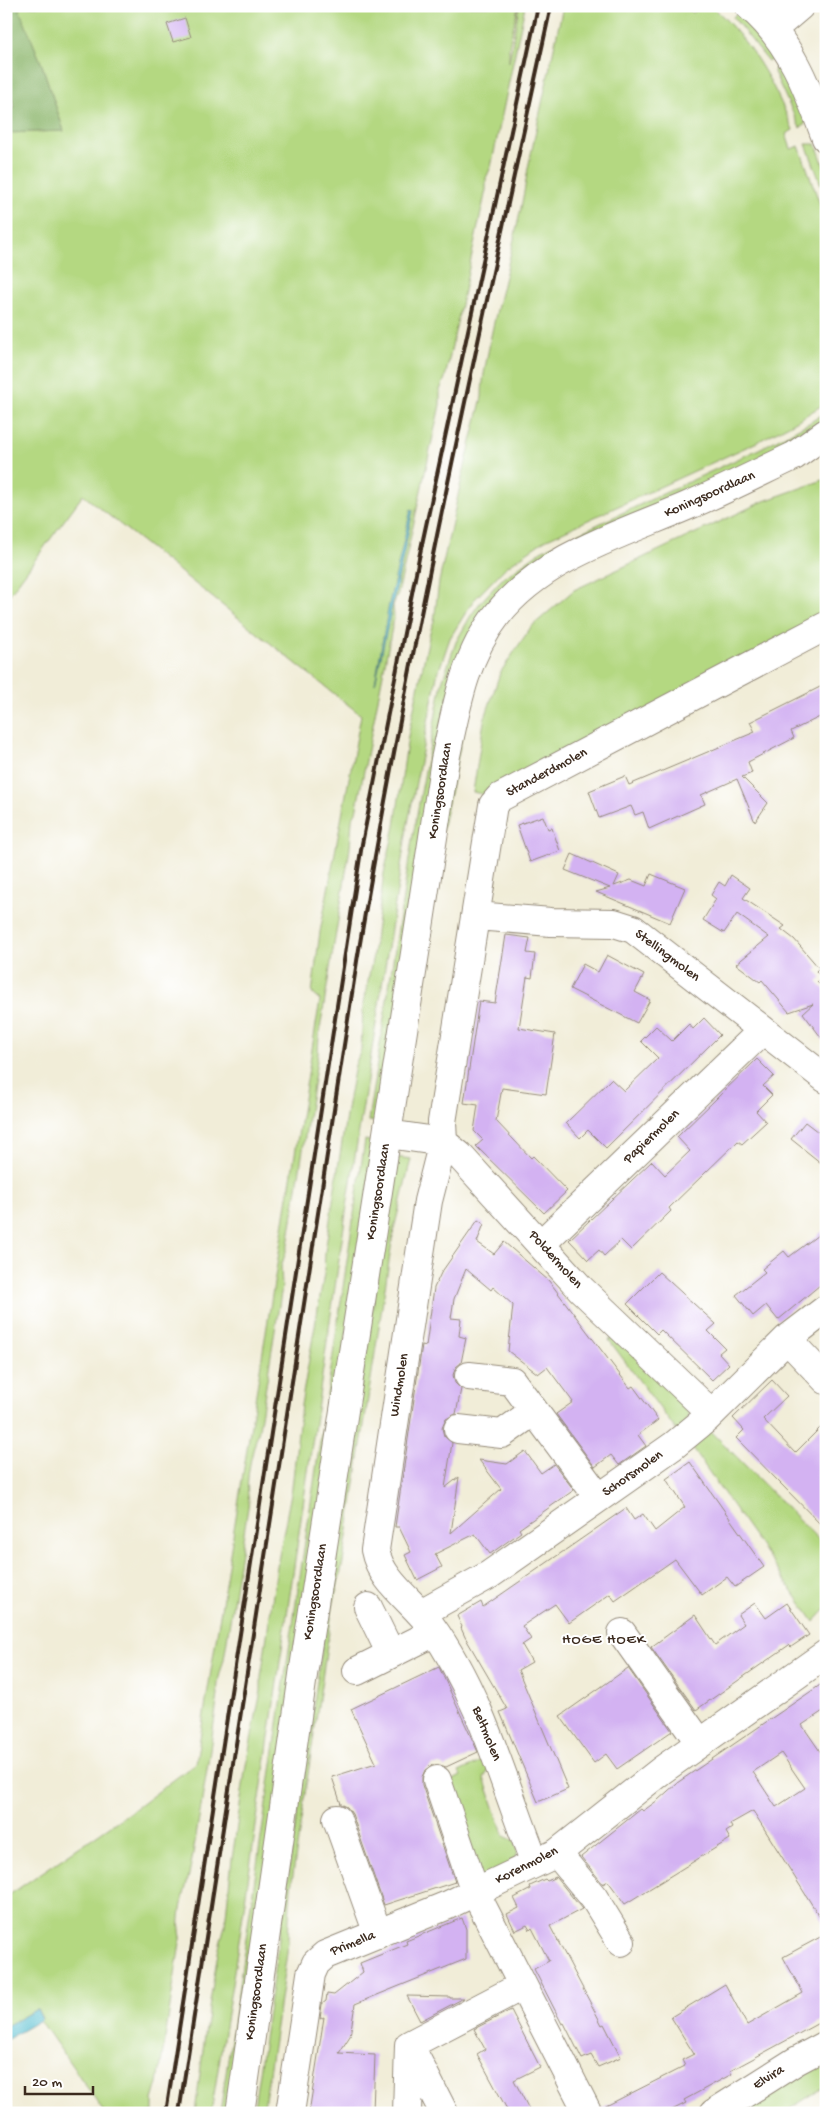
<svg xmlns="http://www.w3.org/2000/svg" width="832" height="2119" font-family="'Gochi Hand',sans-serif">
	<style>
		.green { fill: #b4d881; stroke: #788150; fill-rule: evenodd }
		.forest { fill: #8fb86f; stroke: #657146 }
		.water { fill: #53bdcf; stroke: #477476 }
		.building { fill: #d3b2f2; fill-rule: evenodd }
		.lines { fill: none; stroke-linecap: round; stroke-linejoin: round }
		.minor-casing { stroke: #968c7b; stroke-width: 30 }
		.minor { stroke: #fff; stroke-width: 28 }
		.rail { stroke: #3b2a1e; stroke-width: 4 }
		.labels { text-anchor: middle; dominant-baseline: central; stroke-width: 4; stroke-linejoin: round; paint-order: stroke }
		.street-label { font-size: 14px; fill: #3b2a1e; stroke: #fff }
		.neighbourhood-label { font-size: 15px; letter-spacing: 1px; fill: #3b2a1e; stroke: #fff }
	</style>
	<rect width="100%" height="100%" fill="#fff"/>
	<filter id="ink" filterUnits="userSpaceOnUse"><feTurbulence type="fractalNoise" baseFrequency=".02" numOctaves="2"/><feDisplacementMap in="SourceGraphic" scale="10" xChannelSelector="R" yChannelSelector="G"/><feConvolveMatrix kernelMatrix="1 2 1 2 8 2 1 2 1" color-interpolation-filters="sRGB"/></filter>
	<filter id="wash" filterUnits="userSpaceOnUse"><feTurbulence type="fractalNoise" baseFrequency=".0096" numOctaves="4" result="noise"/><feDisplacementMap in="SourceGraphic" scale="20" xChannelSelector="R" yChannelSelector="G"/><feGaussianBlur stdDeviation="1.12" result="paint"/><feColorMatrix in="noise" values="0 0 0 0 0 0 0 0 0 0 0 0 0 0 0 0 0 1.4 0 .05"/><feComposite in="paint" operator="in"/></filter>
	<g filter="url(#wash)">
		<rect width="100%" height="100%" fill="#f1edd8"/>
		<path class="green" d="M17 6H518L509 47V62L519 6H525L491 167 486 178V190L445 378 440 390V405L398 594 393 605 394 617 356 812 352 819 350 848 319 1035 318 1054 288 1245 281 1267 282 1287 259 1429C253 1450 244 1479 249 1501L224 1659C221 1671 216 1683 218 1695 210 1752 201 1809 191 1865 187 1888 176 1914 181 1937L158 2083 153 2100V2113H105L40 2020 42 2018 37 2009 6 2026V1897L139 1806 196 1763 320 1000 312 993 320 932 361 715 83 495 6 599V133L64 131 42 65ZM412 509 413 510 395 594 391 605 390 616 387 618Z
			M563 6H684L693 13 699 6H712C751 42 773 81 793 130L786 134 791 149 799 146 826 221V403L793 423 755 443 545 540 506 567 473 601 450 638 437 676 407 828 345 1219 241 1928 211 2113H195L206 2027 218 1952 225 1925 232 1859 246 1765 261 1691V1677L277 1566 292 1488 301 1405 324 1274 325 1252 348 1103 355 1065 361 1050 363 1008 373 955 384 873 395 826 408 736 430 632 434 621 439 582 460 486 482 397C482 376 488 356 491 336 503 280 520 224 528 168Z
			M738 12 759 33 777 58 768 61 733 17Z
			M781 64 808 121 800 128 774 72 775 68Z
			M806 144H816L826 171V190L822 187Z
			M826 412V422L818 430 491 603 379 1122 368 1121 412 840 442 682 456 642 470 617 479 604 501 580 541 551 759 449 809 423Z
			M826 479V618L486 795 473 792 484 721 500 673 531 627 574 590 764 501Z
			M365 1140 375 1142 230 2113H220Z
			M395 1157 411 1159 394 1229 343 1562 333 1605 291 1888 287 1953 263 2113H253Z
			M616 1335 688 1408 689 1417 679 1434 609 1340Z
			M710 1430 826 1547V1609L814 1622 693 1449Z
			M487 1759 490 1767 484 1778 504 1836 515 1841 518 1851 515 1861 478 1880 445 1784 461 1776 459 1772Z
			M826 2056V2086L783 2113H732Z"/>
		<path class="forest" d="M6 6H18L42 65 64 131 6 133V107H15L6 83Z"/>
		<path class="water" d="M411 509 413 510 375 684 389 604Z
			M37 2009 42 2019 6 2040V2026Z"/>
		<g id="blocks">
			<path class="building" d="M185 18 191 37 173 42 167 24Z
				M826 684V714L791 731 794 738 748 762 752 773 742 777 768 803 755 822 737 779 701 795 705 804 649 829 643 812 635 815 631 806 599 818 589 791 625 776 629 785 755 732 750 722Z
				M543 816 548 829 552 828 560 851 530 862 517 825Z
				M572 854 619 875 614 886 631 880 646 886 651 874 685 888 670 923 596 892 610 888 565 870Z
				M731 875 750 888 743 898 785 926 781 929 794 939 819 968 816 971 822 978 817 982 826 991V1044L803 1013 813 1004 789 1012 762 980 760 982 736 964 769 937 737 914 724 933 703 920 716 899 711 895 719 882 725 886Z
				M506 935 530 938 527 953 535 954 532 978 527 977 519 1028 555 1034 546 1094 502 1088 496 1121 531 1158 533 1156 567 1191 544 1213 476 1146 483 1140 474 1131 478 1105 464 1103 479 1001 495 1003Z
				M607 955 644 975 635 992 650 1000 637 1023 570 989 583 964 598 972Z
				M704 1018 720 1035 606 1148 588 1130 580 1138 566 1123 611 1079 624 1091 658 1058 641 1041 656 1026 672 1041 689 1024 693 1029Z
				M757 1059 774 1076 763 1086 772 1095 756 1111 766 1122 742 1144 738 1141 669 1208 671 1211 631 1250 621 1240 604 1256 599 1250 588 1260 569 1240 652 1161 665 1175 690 1151 677 1137Z
				M805 1122 826 1138V1167L791 1139Z
				M478 1220 484 1224 477 1242 494 1254 504 1242 549 1281 630 1388 633 1386 658 1420 638 1435 646 1446 619 1465 611 1455 595 1467 556 1414 573 1402 547 1367 538 1374 508 1351 513 1305 493 1287 491 1290 466 1269 454 1299 451 1318 461 1319 459 1336 466 1338 461 1363 456 1367 453 1375 455 1383 461 1389 456 1414 446 1419 442 1428 444 1436 452 1443 445 1488 459 1477 451 1533 501 1489 479 1460 507 1464 525 1451 541 1473 554 1464 574 1490 519 1529 521 1532 490 1554 475 1534 435 1554 442 1567 417 1580 405 1555 411 1552 399 1527H395L422 1345 426 1346 434 1288 441 1273Z
				M826 1229V1280L778 1320 766 1305 753 1316 736 1295 765 1272 762 1269 784 1251 789 1257Z
				M659 1272 716 1324 708 1331 725 1348 719 1353 729 1364 712 1380 661 1330 657 1334 627 1304Z
				M772 1380 787 1396 763 1419 795 1453 826 1422V1530L736 1438 744 1430 733 1418Z
				M690 1462 764 1567 735 1587 727 1577 702 1595 675 1559 615 1601 610 1594 569 1623 555 1604 522 1626 531 1639 522 1645 532 1662 518 1670 568 1789 538 1802 500 1712 507 1709 465 1637 461 1628 462 1627 457 1616 481 1602 483 1607 626 1508 634 1520 643 1514 655 1531 685 1507 666 1479Z
				M755 1603 766 1618 787 1603 809 1635 791 1647 789 1645 696 1710 651 1647 695 1615 715 1645 744 1624 738 1615Z
				M439 1667 478 1752 446 1767 440 1765H432L425 1770 422 1777V1785L455 1882 384 1905 352 1814 347 1807 341 1804 332 1777 376 1763 351 1709Z
				M628 1668 672 1731 617 1769 606 1754 594 1763 560 1716Z
				M826 1681V1709L802 1725 826 1760V1927L753 1811 730 1824 732 1828 726 1832 730 1839 625 1904 608 1881 603 1884 581 1857 641 1809 643 1811 658 1800 677 1783ZM781 1753 805 1788 776 1807 753 1772Z
				M556 1877 582 1909 550 1926 602 2025 604 2024 621 2057 598 2067 591 2055 582 2059 564 2023 562 2024 534 1969 549 1961 532 1928 530 1930 527 1925 515 1931 507 1914 519 1908 514 1898 531 1889 530 1886 545 1879 547 1881Z
				M462 1918 466 1929V1959L355 2004 350 2036 339 2053 375 2055 373 2112 309 2113 324 2017 320 2019 322 2004 326 2001 327 1994 334 1995 363 1972 360 1963 407 1944 406 1941Z
				M826 1934V2019L730 2071 732 2074 684 2100 686 2103 666 2113H603L602 2108 685 2066 682 2060 694 2054 671 2017 725 1984 747 2025 803 1993 783 1957Z
				M407 1996 450 1997V1998H464L420 2021Z
				M511 2010 540 2067 514 2080 531 2113H509L477 2054 485 2049 474 2029Z"/>
		</g>
	</g>
	<g filter="url(#ink)">
		<use href="#blocks" fill-opacity="0" stroke="#968c7b" stroke-width="1"/>
		<g class="lines">
			<g class="minor-casing">
				<path id="minor" d="M749 6C790 40 808 89 826 138
					M773 29 800 6
					M476 916 551 922 614 923 633 929 826 1079
					M388 1134 443 1142 459 1155 581 1289 711 1413
					M541 1244 763 1030
					M787 1339 826 1380
					M469 1376 512 1381 599 1498
					M458 1429 502 1434 534 1411
					M368 1607 391 1654
					M421 1613 489 1575 673 1446 706 1419 787 1339 826 1309
					M622 1633 700 1743
					M357 1671 435 1632
					M337 1819 378 1934
					M557 1853 594 1898 621 1942
					M535 1863C503 1783 482 1697 431 1626 413 1601 381 1582 375 1550L428 1201 443 1142 442 1122 493 805 499 798 826 626
					M410 2046 444 2113
					M240 2113 304 1668 445 760C456 709 464 657 497 615 542 557 622 534 687 506 723 491 758 473 794 456L826 433
					M290 2113 311 1974 316 1963 325 1955 448 1905 475 1892 437 1780
					M407 2113 409 2045 522 1986
					M588 2113 475 1892 557 1853 662 1770 826 1654
					M714 2113 796 2061 826 2045"/>
			</g>
			<use href="#minor" class="minor"/>
			<path class="rail" d="M166 2113 362 844 419 558 538 6
				M179 2113 357 961C410 640 482 324 551 6"/>
		</g>
	</g>
	<g class="labels">
		<g class="street-label">
			<text transform="translate(710 495) rotate(-24)">Koningsoordlaan</text>
			<text transform="translate(547 773) rotate(-28)">Standerdmolen</text>
			<text transform="translate(441 791) rotate(-81)">Koningsoordlaan</text>
			<text transform="translate(667 956) rotate(37)">Stellingmolen</text>
			<text transform="translate(652 1137) rotate(-44)">Papiermolen</text>
			<text transform="translate(379 1192) rotate(-81)">Koningsoordlaan</text>
			<text transform="translate(555 1260) rotate(48)">Poldermolen</text>
			<text transform="translate(400 1385) rotate(-81)">Windmolen</text>
			<text transform="translate(633 1474) rotate(-35)">Schorsmolen</text>
			<text transform="translate(316 1592) rotate(-81)">Koningsoordlaan</text>
			<text transform="translate(486 1734) rotate(68)">Beltmolen</text>
			<text transform="translate(527 1866) rotate(-27)">Korenmolen</text>
			<text transform="translate(353 1944) rotate(-22)">Primella</text>
			<text transform="translate(257 1992) rotate(-82)">Koningsoordlaan</text>
			<text transform="translate(769 2078) rotate(-32)">Elvira</text>
		</g>
		<g class="neighbourhood-label">
			<text x="604" y="1640">HOGE HOEK</text>
		</g>
	</g>
	<rect width="832" height="2119" fill="none" stroke="#fff" stroke-width="25"/>
	<path d="M25 2086v8h68v-8" fill="none" stroke="#3b2a1e" stroke-width="2.5"/>
	<text x="32" y="2086" font-size="15" fill="#3b2a1e" stroke="#ffffff" stroke-width="4" paint-order="stroke">20 m</text>
</svg>
